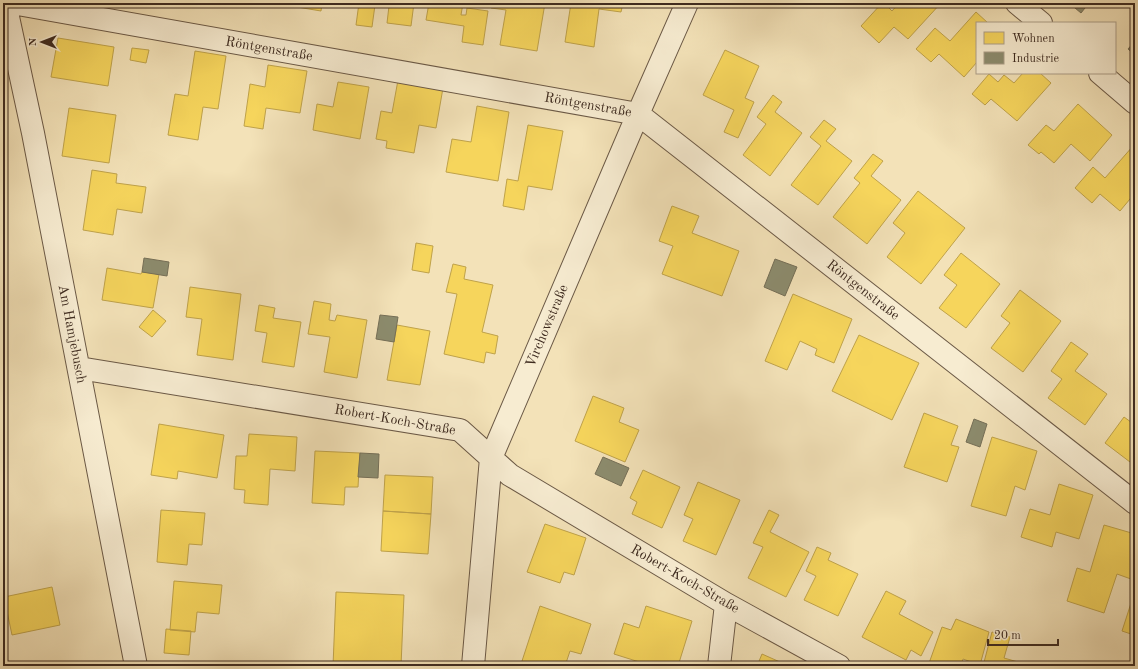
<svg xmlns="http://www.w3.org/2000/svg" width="1138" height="669" font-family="'Old Standard TT',serif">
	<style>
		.homes { fill: #f6d55c; stroke: #bfa24a }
		.industry { fill: #8c8c6e; stroke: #756f57 }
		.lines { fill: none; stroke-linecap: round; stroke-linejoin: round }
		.minor-casing { stroke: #6b5946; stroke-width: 24 }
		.minor { stroke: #f7ecd1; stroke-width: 22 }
		.labels { text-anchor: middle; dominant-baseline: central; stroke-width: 4; stroke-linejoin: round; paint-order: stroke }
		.street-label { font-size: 14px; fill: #3e2b20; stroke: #f7ecd1 }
	</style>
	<rect width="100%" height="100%" fill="#f3e2b8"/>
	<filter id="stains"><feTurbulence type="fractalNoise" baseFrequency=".005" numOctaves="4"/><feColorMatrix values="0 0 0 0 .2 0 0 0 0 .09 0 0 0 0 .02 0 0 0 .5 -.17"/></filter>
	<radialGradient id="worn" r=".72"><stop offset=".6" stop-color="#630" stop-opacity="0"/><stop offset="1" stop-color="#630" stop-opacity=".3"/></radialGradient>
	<path class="homes" d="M285 3H322L321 11 285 5Z
		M359 3H414L411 26 387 23 389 6 375 5 372 27 356 25Z
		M429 3H463L461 15H466L467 8 488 11 483 45 462 42 464 26 426 20Z
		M491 3H545L537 51 500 45 506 10 491 8Z
		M571 3H623L621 12 599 9 594 47 565 42Z
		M882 3H884L892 11 899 3H941L908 39 894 27 879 43 861 26Z
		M976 12 988 23H977V62L964 77 939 54 931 62 916 49 935 28 950 41Z
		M58 38 114 47 108 86 51 77Z
		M132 48 149 50 146 63 130 60Z
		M725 50 759 66 745 98 754 102 738 138 724 132 734 110 703 95Z
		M195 51 226 56 218 109 203 107 198 140 168 135 175 94 188 96Z
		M268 65 307 71 300 113 266 108 263 129 244 126 250 84 265 87Z
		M1023 73H1040L1051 83 1017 121 991 99 985 105 972 94 989 74 998 82 1004 75 1014 83Z
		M398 80 443 88 436 128 419 125 414 153 386 148 387 141 376 139 381 111 392 113Z
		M338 82 369 87 360 139 313 130 317 104 333 107Z
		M773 95 782 102 775 112 802 133 770 176 743 155 766 124 757 117Z
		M1078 104 1112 135 1090 161 1071 144 1054 163 1041 152 1039 154 1028 145 1046 125 1054 131Z
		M477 106 509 112 498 181 446 172 452 139 471 142Z
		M69 108 116 115 109 163 62 156Z
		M824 120 836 129 826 141 852 161 818 205 791 185 821 146 810 137Z
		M528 125 563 131 552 190 528 186 524 210 503 206 507 179 518 181Z
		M1133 146 1135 148V193L1120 211 1100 194 1092 203 1075 188 1093 167 1105 178Z
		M873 154 883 161 871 176 901 200 867 244 833 217 860 183 854 178Z
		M92 170 117 174 116 183 146 187 142 213 117 209 113 235 83 230Z
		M918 191 965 228 921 284 887 257 905 233 893 223Z
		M672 206 699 216 692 233 739 251 722 296 662 274 673 246 659 241Z
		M416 243 433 246 429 273 412 270Z
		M961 253 1000 284 966 328 939 308 957 285 944 275Z
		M453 264 466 267 464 279 493 285 482 332 498 336 495 354 486 352 484 363 444 354 457 294 446 292Z
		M107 268 141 274 142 272 159 274 153 308 102 300Z
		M190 287 241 294 233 360 197 355 202 319 186 317Z
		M1020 290 1061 321 1023 372 991 348 1010 323 1001 316Z
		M793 294 852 319 834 363 815 355 817 349 800 341 787 370 765 361Z
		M314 301 331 304 329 320 335 321 337 315 367 320 357 378 324 372 330 337 308 334Z
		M259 305 275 308 273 318 301 322 294 367 262 362 267 333 255 331Z
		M153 310 166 321 152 337 139 327Z
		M397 325 430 331 420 385 387 380Z
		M859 335 919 363 892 420 832 391Z
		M1071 342 1088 354 1075 371 1107 394 1085 425 1048 398 1062 379 1051 371Z
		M593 396 624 408 619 422 639 430 625 462 575 441Z
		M924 413 958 426 951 445 959 447 947 482 904 467Z
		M1124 417 1135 425V456L1130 462 1105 443Z
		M159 424 224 435 217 478 178 471 177 479 151 475Z
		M249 434 297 437 295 471 270 469 268 505 244 503 245 490 234 489 236 456H247Z
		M992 437 1037 451 1025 490 1015 486 1006 516 971 506Z
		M315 451 360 453 358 487H345L344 505 312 503Z
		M643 470 680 487 662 528 632 514 637 502 630 498Z
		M385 475 433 477 431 514 383 511Z
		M698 482 740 500 716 555 683 541 693 519 684 515Z
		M1059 484 1093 495 1079 539 1056 532 1052 547 1021 537 1030 509 1050 515Z
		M161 510 205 513 202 545 189 544 187 565 157 562Z
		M769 510 779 515 770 532 809 552 786 597 748 578 763 547 753 543Z
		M383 511 431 514 428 554 381 551Z
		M545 524 586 538 574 575 564 572 560 583 527 572Z
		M1104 525 1135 534V564L1131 579 1117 574 1104 613 1067 601 1077 568 1090 572Z
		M817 547 831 553 828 560 858 574 838 616 804 600 816 576 806 571Z
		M174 581 222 585 219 614 197 612 195 632 170 630Z
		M52 587 60 625 12 635 4 597Z
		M886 591 906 601 899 614 933 632 921 656 911 650 906 660 862 637Z
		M336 592 404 595 401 666H333Z
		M1133 597 1135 598 1134 635 1122 631Z
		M540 606 591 624 581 654 570 651 565 666H537L522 661Z
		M646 606 692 621 678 666H652L614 654 624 623 639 628Z
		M956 619 989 632 980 665 963 659 961 666H928L942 627 951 630Z
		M166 629 191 631 189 655 164 653Z
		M992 632 1010 637 1004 658 1032 666H983Z
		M762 654 789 666H757Z"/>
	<path class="industry" d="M1069 3H1089L1081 13Z
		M1135 41V55L1128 49Z
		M144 258 169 262 167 276 142 272Z
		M775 259 797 267 785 296 764 287Z
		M380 315 398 317 394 342 376 339Z
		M974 419 987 424 980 447 966 442Z
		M360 453 379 454 378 478 358 477Z
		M603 457 629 468 621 486 595 474Z"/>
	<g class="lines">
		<g class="minor-casing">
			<path id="minor" d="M5 3 33 133 136 666
				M12 3 638 114 1135 503
				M1017 3 1041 23
				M1100 73 1135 103
				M79 368 460 430 510 475 726 604 839 666
				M473 666 491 458 638 114 687 3
				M719 666 726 604"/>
		</g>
		<use href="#minor" class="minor"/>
	</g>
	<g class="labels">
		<g class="street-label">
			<text transform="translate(269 49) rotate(10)">Röntgenstraße</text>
			<text transform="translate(588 105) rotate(10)">Röntgenstraße</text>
			<text transform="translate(863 290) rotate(38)">Röntgenstraße</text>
			<text transform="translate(547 326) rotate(-67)">Virchowstraße</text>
			<text transform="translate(72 334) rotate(79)">Am Hamjebusch</text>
			<text transform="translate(395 420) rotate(10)">Robert-Koch-Straße</text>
			<text transform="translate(685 579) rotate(30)">Robert-Koch-Straße</text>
		</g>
	</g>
	<rect width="1138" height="669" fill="none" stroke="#f3e2b8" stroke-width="16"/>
	<rect x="4" y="4" width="1130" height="661" fill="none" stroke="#3e2b20" stroke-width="2"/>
	<rect x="8" y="8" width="1122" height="653" fill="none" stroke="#3e2b20"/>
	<rect x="976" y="22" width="140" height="52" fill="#f7ecd1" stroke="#ad9f8a"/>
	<rect x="984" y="32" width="20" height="12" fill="#f6d55c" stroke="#ad9f8a"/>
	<text x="1012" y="42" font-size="12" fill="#3e2b20">Wohnen</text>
	<rect x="984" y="52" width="20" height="12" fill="#8c8c6e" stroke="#ad9f8a"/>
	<text x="1012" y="62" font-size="12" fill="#3e2b20">Industrie</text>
	<g transform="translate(42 42) rotate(270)" stroke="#f7ecd1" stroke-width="3" paint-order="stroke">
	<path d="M0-3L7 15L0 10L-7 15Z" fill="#3e2b20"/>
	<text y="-6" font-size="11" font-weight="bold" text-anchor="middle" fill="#3e2b20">N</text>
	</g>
	<path d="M988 639v6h70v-6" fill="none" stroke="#3e2b20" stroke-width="2"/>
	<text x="994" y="639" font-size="12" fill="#3e2b20" stroke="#f7ecd1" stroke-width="3" paint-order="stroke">20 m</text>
	<rect width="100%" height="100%" filter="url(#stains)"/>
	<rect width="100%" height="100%" fill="url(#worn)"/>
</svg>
